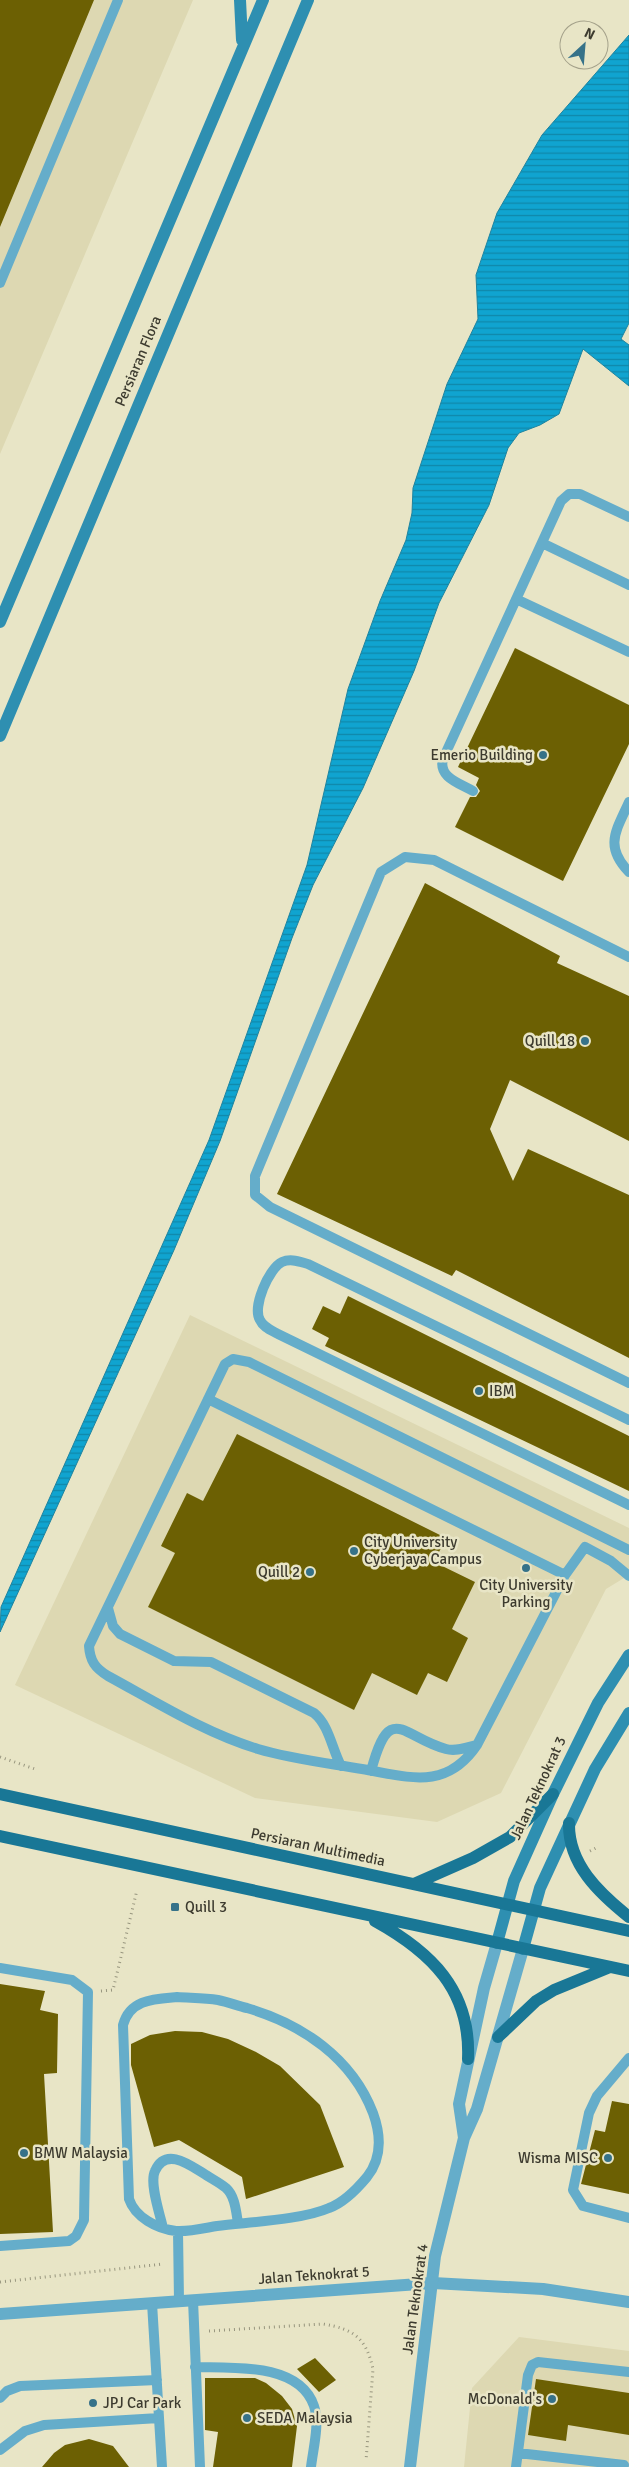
<svg xmlns="http://www.w3.org/2000/svg" width="629" height="2467" font-family="Signika,sans-serif">
	<style>
		.built { fill: #ddd8b2 }
		.water { fill: url(#water-rules); stroke: #1e84a0 }
		.building { fill: #6c6003 }
		.lines { fill: none; stroke-linecap: round; stroke-linejoin: round }
		.path { stroke: #98967f; stroke-width: 3; stroke-dasharray: 1 4; stroke-linecap: butt }
		.service { stroke: #65adca; stroke-width: 10 }
		.minor { stroke: #65adca; stroke-width: 12 }
		.tertiary { stroke: #65adca; stroke-width: 12 }
		.secondary { stroke: #2e8fb1; stroke-width: 12 }
		.primary { stroke: #197796; stroke-width: 12 }
		.poi-dot { fill: #367289; stroke: #e8e5c6; stroke-width: 2 }
		.labels { text-anchor: middle; dominant-baseline: central; stroke-width: 5; stroke-linejoin: round; paint-order: stroke }
		.street-label { font-size: 15px; fill: #3d3b2f; stroke: #e8e5c6 }
		.poi-label { font-size: 15px; fill: #3d3b2f; stroke: #e8e5c6; text-anchor: start }
	</style>
	<defs>
		<pattern id="water-rules" width="6" height="5" patternUnits="userSpaceOnUse" patternTransform="scale(1.25)"><rect width="6" height="5" fill="#10a4d0"/><path d="M0 2.5h6" fill="none" stroke="#1087a9"/></pattern>
	</defs>
	<rect width="100%" height="100%" fill="#e8e5c6"/>
	<path class="built" d="M0 0H193L0 454Z
		M190 1315 629 1528V1575L606 1589 501 1793 437 1822 255 1798 15 1685Z
		M519 2337 629 2351V2467H464L472 2388Z"/>
	<path class="water" d="M629 35V323L621 339 629 345V386L583 349 559 414 540 425 519 433 508 448 489 505 439 603 414 671 363 788 313 885 292 938 220 1141 174 1250 0 1632 1 1607 209 1140 307 865 348 689 380 601 406 540 412 513 413 488 447 384 478 319 476 275 497 213 542 135Z"/>
	<path class="building" d="M0 0H94L0 227Z
		M515 648 629 705V744L563 881 455 827 470 797H476L480 791 476 785 479 778 458 767Z
		M425 883 560 956 557 963 629 996V1141L510 1080 490 1129 513 1181 528 1149 629 1195V1358L456 1270 452 1276 277 1194Z
		M348 1296 629 1436V1491L325 1346 329 1338 312 1329 323 1306 340 1314Z
		M237 1434 446 1538 434 1562 475 1582 452 1629 468 1638 447 1682 428 1673 417 1695 372 1673 354 1710 148 1607 175 1553 161 1546 187 1493 203 1501Z
		M0 1984 45 1991 40 2010 58 2014 57 2073 44 2074 53 2232 0 2234Z
		M175 2031 202 2032 228 2039 256 2052 280 2066 320 2105 344 2167 246 2199 242 2177 179 2140 154 2147 131 2065V2044L150 2035Z
		M612 2101 629 2104V2194L581 2184 595 2130 605 2132Z
		M315 2358 336 2380 319 2392 297 2369Z
		M205 2378H255L266 2383 282 2396 292 2409 297 2426 292 2467H213L218 2432 205 2430Z
		M536 2379 629 2393V2435L568 2425 566 2441 528 2435Z
		M89 2439 113 2446 129 2467H42L54 2453 65 2445Z"/>
	<g class="lines">
		<path class="path" d="M0 1757 35 1769
			M590 1851 598 1847
			M101 1991 113 1990 137 1890
			M0 2282 163 2264
			M209 2331 323 2324C354 2329 366 2338 373 2369L366 2461"/>
		<path class="service" d="M0 283 118 0
			M542 543 629 585
			M516 599 629 652
			M473 791C459 783 438 777 443 759L561 501 569 494H580L629 517
			M629 802C616 831 604 846 629 872
			M629 957 434 860 405 857 381 872 255 1176V1195L270 1207 629 1383
			M208 1399 565 1575
			M629 1420 308 1264C300 1262 291 1258 282 1262 269 1268 252 1307 260 1320 263 1327 271 1330 278 1334L629 1505
			M629 1550 249 1362 233 1359 225 1364 89 1646C90 1661 95 1668 108 1676 156 1702 205 1733 258 1749 291 1759 327 1763 362 1769 409 1777 446 1791 477 1745L565 1575 585 1547 611 1561 629 1576
			M108 1608 113 1626 120 1634 174 1661 211 1662 314 1713C329 1725 332 1749 341 1766
			M371 1771C390 1700 402 1737 446 1749 456 1752 468 1747 477 1745
			M0 1968 72 1980 88 1992 84 2220 76 2236 69 2241 0 2246
			M177 1997C191 1998 205 1998 218 2000 228 2002 238 2006 247 2008 302 2024 352 2058 373 2113 381 2135 382 2158 367 2177 357 2189 343 2203 329 2208 302 2220 248 2222 217 2226 205 2228 189 2232 176 2231 157 2229 135 2217 129 2199L123 2025C130 1999 154 1999 177 1997Z
			M629 2058 597 2096 589 2113 573 2190 583 2206 629 2218
			M163 2228C160 2214 149 2183 155 2171 166 2146 191 2166 206 2175 212 2179 220 2183 226 2188 235 2196 236 2211 238 2223
			M178 2231 179 2301
			M193 2300 200 2467
			M152 2303 162 2467
			M195 2367C231 2368 299 2362 314 2406 320 2424 313 2449 311 2467
			M0 2398 7 2391 20 2386 157 2380
			M0 2450 25 2431 44 2425 159 2418
			M518 2453 624 2465
			M516 2467 528 2375 532 2365 538 2362 629 2372"/>
		<path class="minor" d="M0 2314 433 2283 543 2289 629 2302"/>
		<path class="tertiary" d="M464 2138 459 2104 484 1988 497 1943
			M410 2467 435 2256 464 2138 477 2109 523 1949"/>
		<path class="secondary" d="M240 0 242 40
			M0 622 263 0
			M0 736 308 0
			M497 1943 514 1881 553 1794 598 1703 629 1655
			M523 1949 540 1888 595 1769 629 1713"/>
		<path class="primary" d="M0 1794 629 1931
			M569 1823C568 1864 599 1893 629 1917
			M0 1836 629 1971
			M414 1884 473 1858 510 1837 553 1794
			M375 1921C431 1952 471 1990 468 2059
			M498 2037 536 2001 554 1990 610 1967"/>
	</g>
	<g class="poi-dot">
		<circle cx="543" cy="755" r="5"/>
		<circle cx="585" cy="1041" r="5"/>
		<circle cx="479" cy="1391" r="5"/>
		<circle cx="354" cy="1551" r="5"/>
		<circle cx="526" cy="1568" r="5"/>
		<circle cx="310" cy="1572" r="5"/>
		<rect x="170" y="1902" width="10" height="10" rx="2.5"/>
		<circle cx="24" cy="2153" r="5"/>
		<circle cx="608" cy="2158" r="5"/>
		<circle cx="552" cy="2399" r="5"/>
		<circle cx="93" cy="2403" r="5"/>
		<circle cx="247" cy="2418" r="5"/>
	</g>
	<g class="labels">
		<g class="street-label">
			<text transform="translate(138 361) rotate(-67)">Persiaran Flora</text>
			<text transform="translate(538 1788) rotate(-65)">Jalan Teknokrat 3</text>
			<text transform="translate(318 1847) rotate(12)">Persiaran Multimedia</text>
			<text transform="translate(314 2275) rotate(-4)">Jalan Teknokrat 5</text>
			<text transform="translate(415 2299) rotate(-82)">Jalan Teknokrat 4</text>
		</g>
		<g class="poi-label">
			<text x="533" y="755" text-anchor="end">Emerio Building</text>
			<text x="575" y="1041" text-anchor="end">Quill 18</text>
			<text x="489" y="1391">IBM</text>
			<text x="364" y="1542">City University<tspan x="364" dy="17">Cyberjaya Campus</tspan></text>
			<text x="300" y="1572" text-anchor="end">Quill 2</text>
			<text x="526" y="1585" text-anchor="middle">City University<tspan x="526" dy="17">Parking</tspan></text>
			<text x="185" y="1907">Quill 3</text>
			<text x="34" y="2153">BMW Malaysia</text>
			<text x="598" y="2158" text-anchor="end">Wisma MISC</text>
			<text x="542" y="2399" text-anchor="end">McDonald's</text>
			<text x="103" y="2403">JPJ Car Park</text>
			<text x="257" y="2418">SEDA Malaysia</text>
		</g>
	</g>
	<g transform="translate(584 45) rotate(26)"><circle r="24" fill="#e8e5c6" stroke="#a4a18a"/>
	<path d="M0-4L9 19L0 12L-9 19Z" fill="#367289"/>
	<text y="-8" font-size="14" font-weight="bold" text-anchor="middle" fill="#3d3b2f">N</text>
	</g>
</svg>
